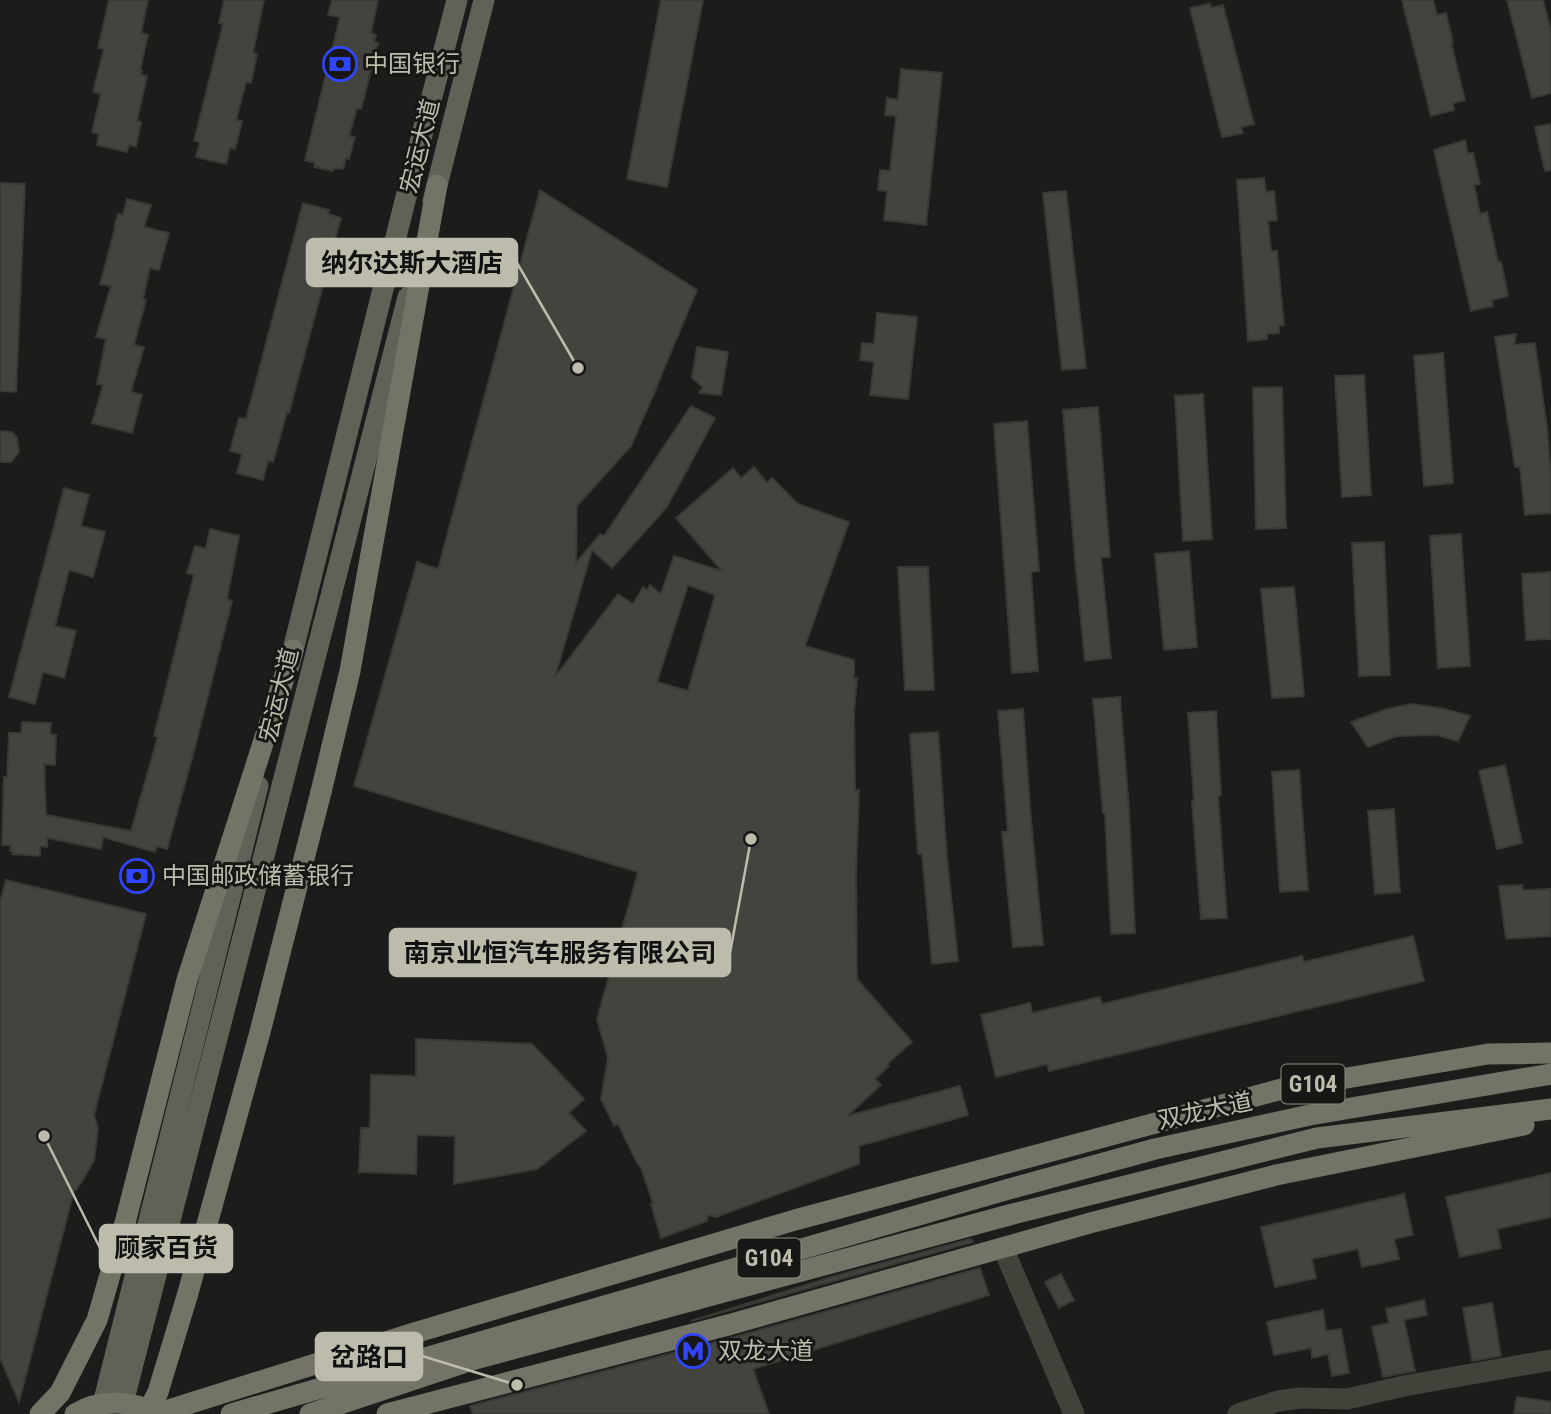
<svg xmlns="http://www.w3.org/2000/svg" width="1551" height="1414" font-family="'Roboto Condensed','Noto Sans SC',sans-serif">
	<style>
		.building { fill: #44443f; stroke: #383934; stroke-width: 2; fill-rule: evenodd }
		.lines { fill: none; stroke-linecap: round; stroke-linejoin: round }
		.minor { stroke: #42423b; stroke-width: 21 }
		.major { stroke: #616257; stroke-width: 21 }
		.highway { stroke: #747367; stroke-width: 21 }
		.highway-bridge { stroke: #747367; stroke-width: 21 }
		.labels { text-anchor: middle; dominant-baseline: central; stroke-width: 6; stroke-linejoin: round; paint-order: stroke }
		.shield { fill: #171815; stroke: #8b8b7f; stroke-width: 2 }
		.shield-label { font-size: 23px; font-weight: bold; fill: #bdbcac }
		.poi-label { font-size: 24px; fill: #bdbcac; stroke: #171815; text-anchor: start }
		.street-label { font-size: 24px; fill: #bdbcac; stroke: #171815 }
		.leader { fill: none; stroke: #bdbcac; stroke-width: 2.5 }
		.callout-dot { fill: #bdbcac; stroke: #171815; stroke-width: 2.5 }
		.callout { fill: #bdbcac; stroke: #bdbcac; stroke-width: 2.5 }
		.callout-label { font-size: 26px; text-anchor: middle; font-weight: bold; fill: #111 }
	</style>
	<rect width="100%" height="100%" fill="#1c1d1a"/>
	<path class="building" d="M109 0H148L141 33 148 35 140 70H142L141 75 147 76 137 121 141 122 136 147 129 145 127 152 97 145 99 134 92 132 101 94 93 92 104 49 98 48Z
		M224 0H264L253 53 257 54 251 83 246 82 236 120 242 121 235 149 230 148 226 164 196 157 200 142 194 141 223 24 219 23Z
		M332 0H378L371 33 376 35 374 42 378 43 361 109 357 108 349 136 355 137 349 159 346 158 343 169 334 168 333 171 314 167 315 163 305 160 340 17 328 15Z
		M661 0H703L667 187 627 179Z
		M1402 0H1433L1437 15 1446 13 1453 43H1451L1465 100 1453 103 1454 110 1431 116Z
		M1507 0H1543L1551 31V93L1532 98Z
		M1210 4 1211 8 1223 5 1254 124 1241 127 1243 133 1222 137 1190 8Z
		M901 69 942 73 926 225 884 220 887 191 878 190 880 170 890 171 896 116 885 115 887 98 898 100Z
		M1551 124V170L1545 171 1535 127Z
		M1465 140 1468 154 1473 153 1480 184 1474 185 1480 214 1487 212 1498 262H1501L1508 296 1492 300 1493 306 1471 311 1434 150Z
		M1264 178 1266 192 1274 191 1277 220 1268 221 1271 251H1277L1284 325 1279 326V333L1267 334V339L1248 341 1237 180Z
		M0 183 25 184 16 392 0 391Z
		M540 190 697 290 656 388H654L656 389 631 446 577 506 576 563 600 534 604 536 691 406 715 418 667 507 612 568 592 550 555 677 618 594 633 604 643 587 647 590 650 585 661 594 674 556 722 571 676 518 733 468 741 478 754 467 767 483 772 478 798 504 849 522 805 646 854 660V678H857L854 713 855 790H859L856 874 857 979 912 1042 887 1064 889 1066 875 1079 881 1085 847 1116 960 1086 968 1115 859 1146V1164L716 1217 708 1215 707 1221 661 1238 651 1204 653 1203 641 1168 637 1163 618 1124 614 1126 601 1099 608 1058 597 1019 638 872 354 786 417 562 438 569ZM688 585 715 595 688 691 657 682Z
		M1066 191 1086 368 1062 370 1043 193Z
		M127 199 151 205 144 227 169 233 159 270 150 268 143 299 146 300 134 345 144 347 131 392 142 395 132 433 92 423 103 385 97 384 106 339 96 337 111 286 100 284 115 228H114L118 214 123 215Z
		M303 203 329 210 328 214 341 218 289 413 287 412 273 462 268 461 263 480 237 473 242 454 230 451 239 418 246 419Z
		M877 313 917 317 908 399 870 395 874 362 860 360 862 343 874 344Z
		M1516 334 1514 345 1535 343 1547 427 1551 479V513L1525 515 1520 467H1515L1495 337Z
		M697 347 728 352 721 395 699 393 703 387 692 378Z
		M1443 353 1453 483 1424 486 1414 356Z
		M1364 375 1371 495 1342 497 1335 376Z
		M1282 387 1286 528 1256 529 1253 388Z
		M1203 394 1212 539 1183 541 1175 396Z
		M1098 407 1110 557H1101L1111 658 1085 661 1075 559 1063 410Z
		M1027 421 1039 571 1031 572 1038 671 1012 673 994 424Z
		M0 431 12 432 17 438 19 452 11 462H0Z
		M64 488 89 495 81 526 105 532 93 577 69 570 55 626 76 631 64 678 43 672 35 704 9 697Z
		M210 529 239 536 227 599 232 601 194 751 167 849 157 846 155 852 103 837 101 849 47 838V847L40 846V856L12 854 13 851H10L11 845H2L4 777H7L9 733H21L22 722 51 723 50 734 56 735 55 765 44 764 46 815 131 831 158 736H154L194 575 187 573 195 546 206 549Z
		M1461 534 1470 666 1438 668 1430 536Z
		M1384 542 1390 675 1359 676 1352 543Z
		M1189 551 1197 647 1164 650 1155 554Z
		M898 567H928L934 690H905Z
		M1551 572V639L1526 640 1522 574Z
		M1294 587 1304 696 1272 698 1261 589Z
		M1120 697 1129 810 1135 933 1111 934 1105 813H1103L1093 699Z
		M1411 704 1440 708 1470 716 1458 741 1437 735 1397 736 1368 747 1351 722 1387 709Z
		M1023 709 1031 820 1043 945 1013 947 1002 832H1008L998 711Z
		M1216 711 1221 795H1218L1227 918 1201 919 1192 801H1194L1188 713Z
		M938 732 947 858 958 961 932 964 922 854H918L910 734Z
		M1505 765 1522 843 1497 849 1479 771Z
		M1299 770 1308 890 1280 892 1272 772Z
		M1394 809 1400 892 1375 894 1368 811Z
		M6 880 146 914 94 1115 98 1128 94 1161 77 1189 74 1191 19 1402 0 1358V903Z
		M1522 885 1523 890 1551 889V936L1506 939 1499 886Z
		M1413 936 1424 981 1049 1071 1047 1064 996 1077 981 1015 1030 1003 1032 1013 1100 997 1102 1004 1302 956 1304 962Z
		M416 1039 532 1044 584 1099 569 1113 586 1131 537 1169 454 1184 455 1136 417 1135 416 1174 359 1172 361 1128H370L371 1075 416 1076Z
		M1551 1173V1217L1497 1229 1501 1248 1460 1257 1446 1197Z
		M1404 1194 1413 1235 1394 1239 1399 1259 1362 1267 1358 1249 1312 1259 1316 1278 1275 1287 1261 1227Z
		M971 1239 973 1242 691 1321 835 1276Z
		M980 1268 989 1295 753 1369 769 1414H473L470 1406 731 1338Z
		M1061 1274 1074 1300 1059 1308 1045 1282Z
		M1424 1300 1427 1315 1404 1320 1415 1371 1383 1377 1372 1327 1389 1323 1386 1309Z
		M1492 1303 1501 1356 1472 1361 1463 1308Z
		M1323 1310 1326 1331 1341 1329 1349 1373 1332 1376 1328 1354 1312 1358 1311 1348 1274 1355 1267 1322Z
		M1517 1397 1551 1402V1414H1514Z"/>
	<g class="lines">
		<path class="minor" d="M1003 1248 1074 1414
			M1238 1414 1278 1401 1301 1398 1347 1399 1404 1386 1551 1360"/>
		<path class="major" d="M433 201 484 0
			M289 666 411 177 457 0
			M123 1403 408 297
			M103 1404 258 786"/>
		<path class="highway" d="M321 792 350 671 437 185
			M159 1413 414 1333 795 1220 1282 1089 1488 1054 1551 1053
			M40 1414 60 1393 97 1320 125 1223 187 980 293 650
			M75 1414C102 1398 133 1401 160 1414
			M231 1414 1009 1189 1155 1149 1310 1115 1551 1074
			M310 1414 475 1359 1013 1214 1317 1138 1551 1109
			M387 1414 728 1325 1090 1223 1276 1175 1524 1125"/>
		<path class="highway-bridge" d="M147 1414 158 1392 188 1293 260 1032 321 792"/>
	</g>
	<defs>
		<g id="bank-ring" transform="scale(1.75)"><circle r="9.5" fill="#171815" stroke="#3245fe" stroke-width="1.5"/><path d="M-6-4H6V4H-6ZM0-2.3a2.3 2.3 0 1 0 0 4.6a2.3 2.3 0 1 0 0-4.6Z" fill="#3245fe"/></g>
		<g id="metro-ring" transform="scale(1.75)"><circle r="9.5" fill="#171815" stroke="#3245fe" stroke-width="1.5"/><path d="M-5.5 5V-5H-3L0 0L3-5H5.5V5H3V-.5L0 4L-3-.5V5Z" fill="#3245fe"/></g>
	</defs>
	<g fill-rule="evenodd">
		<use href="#bank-ring" x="340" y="64"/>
		<use href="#bank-ring" x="137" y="876"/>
		<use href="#metro-ring" x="693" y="1351"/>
	</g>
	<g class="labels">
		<g class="shield">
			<rect x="1281.5" y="1064.5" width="63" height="39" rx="5"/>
			<rect x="737.5" y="1238.5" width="63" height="39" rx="5"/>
		</g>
		<g class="shield-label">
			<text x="1313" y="1084">G104</text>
			<text x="769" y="1258">G104</text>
		</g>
		<g class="poi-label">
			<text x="364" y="64">中国银行</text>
			<text x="162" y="876">中国邮政储蓄银行</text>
			<text x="718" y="1351">双龙大道</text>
		</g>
		<g class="street-label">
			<text transform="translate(420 146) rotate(-76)">宏运大道</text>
			<text transform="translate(279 695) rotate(-76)">宏运大道</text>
			<text transform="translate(1205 1111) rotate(-12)">双龙大道</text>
		</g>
	</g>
	<path class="leader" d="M578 368L517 263M751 839L730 953M44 1136L100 1248M517 1385L422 1356"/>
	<g class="callout-dot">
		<circle cx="578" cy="368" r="7"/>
		<circle cx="751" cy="839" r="7"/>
		<circle cx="44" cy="1136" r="7"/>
		<circle cx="517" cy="1385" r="7"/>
	</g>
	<g class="callout">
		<rect x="307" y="239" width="210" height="47" rx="7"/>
		<rect x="390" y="929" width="340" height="47" rx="7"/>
		<rect x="100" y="1225" width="132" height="47" rx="7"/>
		<rect x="316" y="1333" width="106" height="47" rx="7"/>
	</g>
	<g class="callout-label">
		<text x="412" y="272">纳尔达斯大酒店</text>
		<text x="560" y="962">南京业恒汽车服务有限公司</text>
		<text x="166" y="1257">顾家百货</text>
		<text x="369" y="1366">岔路口</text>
	</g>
</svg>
